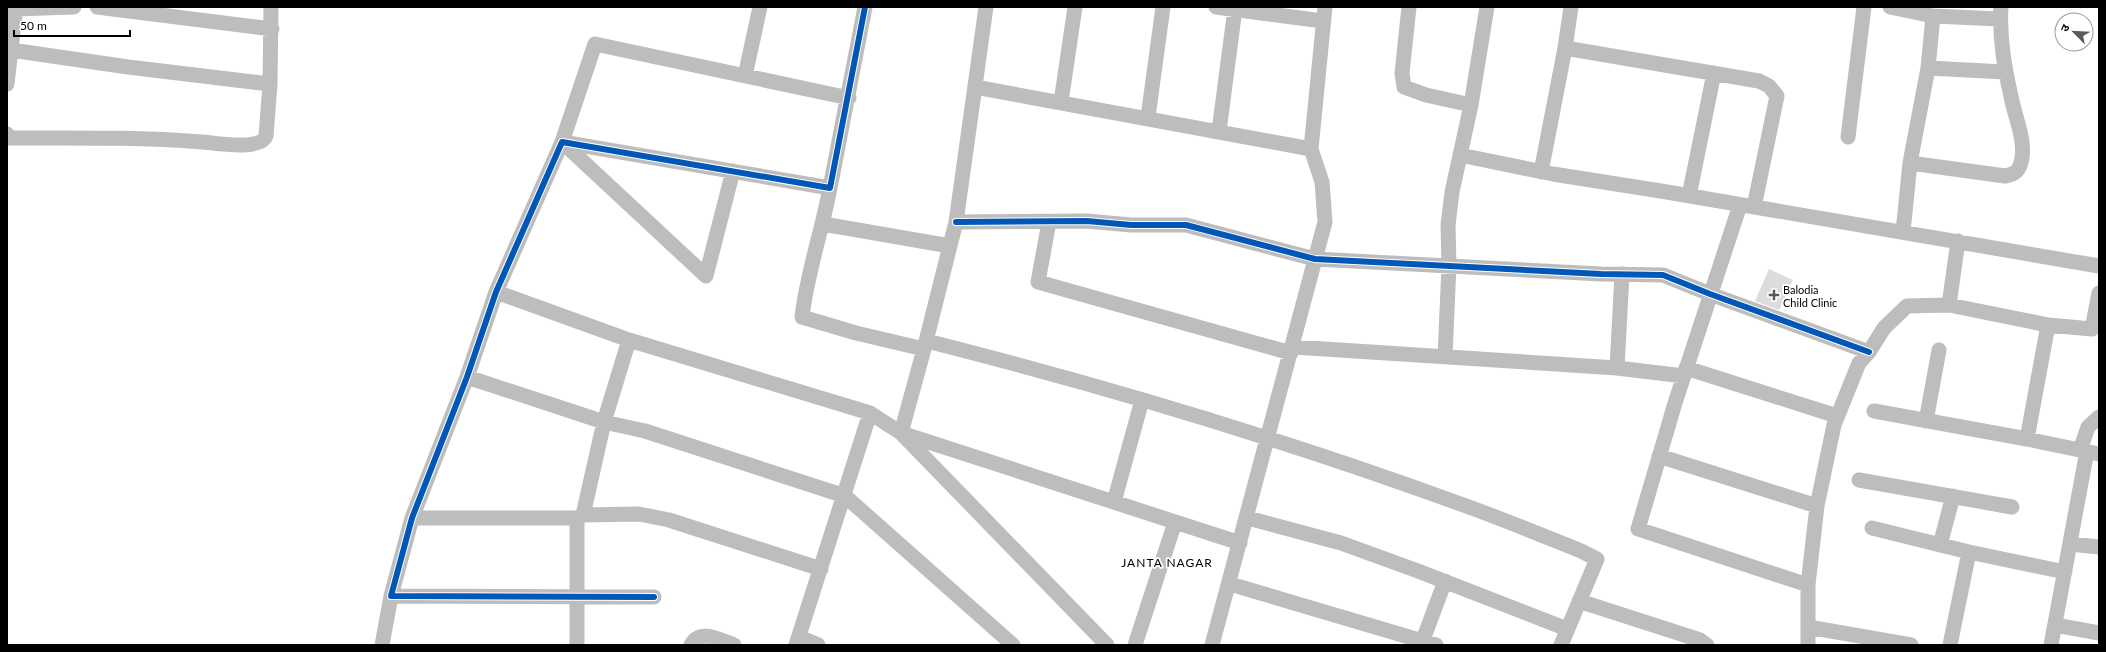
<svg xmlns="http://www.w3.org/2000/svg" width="2106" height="652" font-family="Lato,'Noto Sans Devanagari',sans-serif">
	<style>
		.building { fill: #dcdcdc }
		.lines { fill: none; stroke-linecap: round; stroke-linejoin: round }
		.minor { stroke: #bdbdbd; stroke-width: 15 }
		.cycleway-casing { stroke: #fff; stroke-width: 8 }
		.cycleway { stroke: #0057b8; stroke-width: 6 }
		.poi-dot { fill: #595959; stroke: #fff; stroke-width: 1.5 }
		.labels { text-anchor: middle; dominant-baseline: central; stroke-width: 3.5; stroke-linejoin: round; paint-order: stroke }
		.poi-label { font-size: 11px; fill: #000; stroke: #fff; text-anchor: start }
		.neighbourhood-label { font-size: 12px; letter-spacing: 1px; fill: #000; stroke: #fff }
	</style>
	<rect width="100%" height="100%" fill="#fff"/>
	<path class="building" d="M1769 269 1793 280 1779 310 1755 301Z"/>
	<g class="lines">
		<path class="minor" d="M97 7 272 29
			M1216 7 1323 21
			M1409 7 1402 73 1404 87 1426 95 1471 105 1452 192 1448 225 1449 265 1445 357
			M1890 7 1933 16
			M15 9 74 7
			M1565 48 1571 7
			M11 50 128 67 270 84
			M1928 68 2005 72
			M745 76 760 7
			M7 84 16 7
			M975 87 1311 149
			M1061 102 1075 7
			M1471 105 1487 7
			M1148 117 1163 7
			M1219 131 1235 9
			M7 134 10 138C74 138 138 137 202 142 216 143 260 151 266 136L270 84 271 7
			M1848 137 1864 7
			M1460 155 1553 174 1667 192 2099 266
			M1910 163 2005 176C2016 174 2020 170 2022 158 2025 140 2016 119 2012 101 2005 70 1999 39 2001 7
			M733 171 706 276 562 142 595 44 849 98
			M1541 172 1565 48 1759 81 1769 86 1777 96 1754 207
			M830 188C822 231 807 273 802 317L856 333 924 349
			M1689 196 1714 73
			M1740 205 1675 403 1638 529 1808 585
			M956 222 1087 221 1131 225H1186L1315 259 1601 274 1663 275 1710 294 1869 352
			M1049 222 1038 282 1291 353
			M823 224 950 246
			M1903 232 1910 163 1928 68 1933 16 2000 19
			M496 292 629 340 870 413 901 433 1107 645
			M1949 305 1958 241
			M2048 325 2092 329 2099 293
			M927 341C1104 386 1282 439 1455 502 1498 517 1539 534 1581 551L1597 559 1561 645
			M1293 347 1617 368 1622 274
			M1617 368 1684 376
			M1686 368 1837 416
			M467 377 604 422 645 431 845 496 1013 645
			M1926 421 1939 350
			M901 433 924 349 956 222 986 7
			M904 434 1240 543
			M2027 439 2099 454
			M2080 450 2088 427 2099 417
			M1659 456 1817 506
			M1859 480 2012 507
			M1114 502 1142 400
			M583 515 604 422 629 340
			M412 518H577L583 515 639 514 669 520 821 569
			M577 518V645
			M1248 518 1341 543 1418 571 1567 629
			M1872 528 1969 552 2065 572
			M2070 544 2099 547
			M1940 545 1953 496
			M1230 584 1436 645
			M654 597 391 596 412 518 467 377 496 292 562 142 830 188 865 7
			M1579 601 1700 640 1707 645
			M2055 625 2099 633
			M1808 627 1911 645
			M799 637 818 645
			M1423 640 1445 581
			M382 645 391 596
			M691 645C700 628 720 640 734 645
			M796 645 870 413
			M1135 645 1175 522
			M1212 645 1325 222 1322 182 1311 149 1325 7
			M1808 645V585L1817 506 1834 425 1859 363 1869 352 1884 328 1907 306 1949 305 2048 325 2027 439 1874 411
			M1950 645 1969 552
			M2051 645 2087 451"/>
		<g class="cycleway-casing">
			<path id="cycleway" d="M956 222 1087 221 1131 225H1186L1315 259 1601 274 1663 275 1710 294 1869 352
				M654 597 391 596 412 518 467 377 496 292 562 142 830 188 865 7"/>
		</g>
		<use href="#cycleway" class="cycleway"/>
	</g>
	<path class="poi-dot" d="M1772 289h4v4h4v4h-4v4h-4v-4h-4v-4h4z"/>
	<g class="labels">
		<g class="poi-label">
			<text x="1783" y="289">Balodia<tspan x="1783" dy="13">Child Clinic</tspan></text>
		</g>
		<g class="neighbourhood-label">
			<text x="1167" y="562">JANTA NAGAR</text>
		</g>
	</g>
	<rect width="2106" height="652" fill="none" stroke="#000000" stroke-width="16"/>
	<g transform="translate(2074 32) rotate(294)"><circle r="19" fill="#ffffff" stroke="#999999"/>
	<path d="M0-3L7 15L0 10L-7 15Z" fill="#595959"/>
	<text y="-6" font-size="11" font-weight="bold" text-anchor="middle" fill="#000000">उ</text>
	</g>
	<path d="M14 30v6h116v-6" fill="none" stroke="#000000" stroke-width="2"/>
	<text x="20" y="30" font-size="12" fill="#000000" stroke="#ffffff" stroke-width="3" paint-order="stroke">50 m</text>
</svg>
